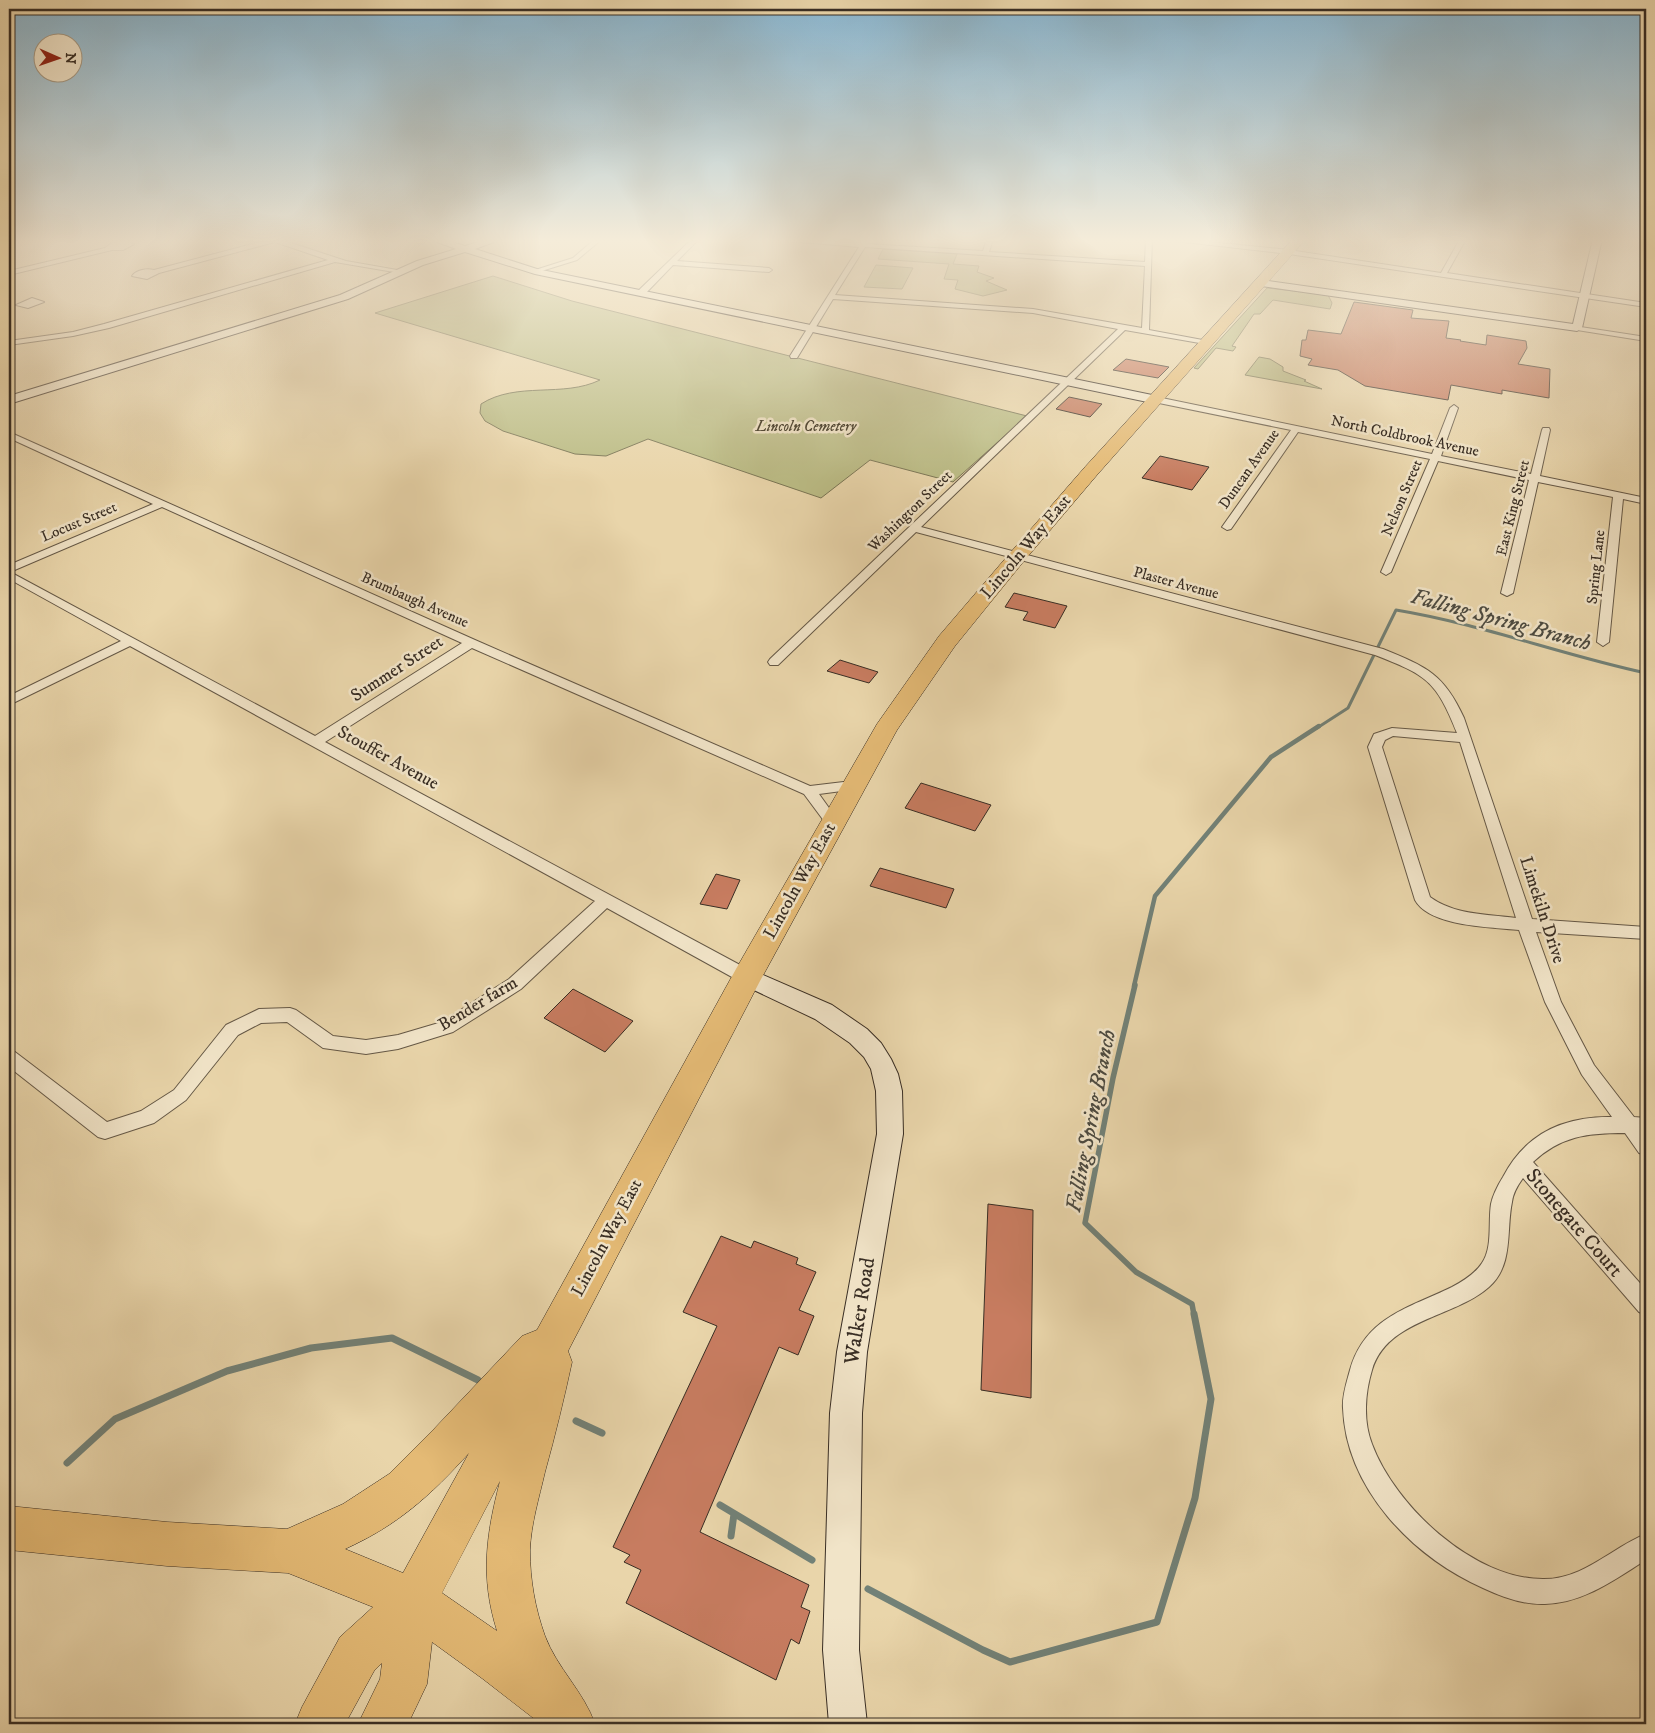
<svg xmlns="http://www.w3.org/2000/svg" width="1655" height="1733" font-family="'IM FELL DW Pica',serif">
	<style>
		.green { fill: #bbbc85; stroke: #7a7554 }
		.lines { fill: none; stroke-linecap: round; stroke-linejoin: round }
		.stream-far3 { stroke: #728177; stroke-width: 3 }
		.stream-far2 { stroke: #728177; stroke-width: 4.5 }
		.stream-far1 { stroke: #728177; stroke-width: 5.5 }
		.stream { stroke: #728177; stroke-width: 7 }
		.building { fill: #c77c60; stroke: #392e24 }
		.street-casing { stroke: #655846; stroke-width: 2 }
		.secondary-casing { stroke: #392e24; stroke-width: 2 }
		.highway-casing { stroke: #392e24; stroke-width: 1 }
		.street { fill: #f1e4c8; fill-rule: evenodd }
		.secondary { fill: #f1e4c8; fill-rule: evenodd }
		.highway { fill: #e4ba75; fill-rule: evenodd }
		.labels { text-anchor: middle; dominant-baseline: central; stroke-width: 5; stroke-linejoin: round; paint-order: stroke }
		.far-park-label { font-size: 15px; font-style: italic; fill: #534a37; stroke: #f1e4c8 }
		.far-street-label { font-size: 15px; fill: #392e24; stroke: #f1e4c8 }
		.street-label { font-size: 18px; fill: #392e24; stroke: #f1e4c8 }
		.near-street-label { font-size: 21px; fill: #392e24; stroke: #f1e4c8 }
		.near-water-label { font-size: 22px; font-style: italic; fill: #4c4a40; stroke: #f1e4c8 }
	</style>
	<rect width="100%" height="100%" fill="#e9d5aa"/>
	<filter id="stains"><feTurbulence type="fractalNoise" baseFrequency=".004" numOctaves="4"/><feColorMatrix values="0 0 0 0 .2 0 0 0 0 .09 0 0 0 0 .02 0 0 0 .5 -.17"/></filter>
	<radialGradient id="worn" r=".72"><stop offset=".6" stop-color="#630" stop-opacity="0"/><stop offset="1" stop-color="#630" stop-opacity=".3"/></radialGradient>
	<path class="green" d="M883 249 957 254 953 264 979 266 977 272 994 278 986 281 1007 290 983 296 955 289 958 280 944 279 949 264 878 259Z
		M876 265 913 268 902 289 864 287Z
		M493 276 572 301 1027 416 953 482 870 460 821 498 648 439 606 456 575 454 503 431 485 421 480 413 481 404C517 381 563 398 600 380L375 313Z
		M1267 288 1328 295 1332 303 1330 309 1273 300 1260 314H1254L1232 346 1236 347 1233 351 1216 348 1198 369 1194 368Z
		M1259 357 1270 359 1283 367V371L1306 380 1304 381 1322 389 1245 375Z"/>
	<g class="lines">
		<path class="stream-far3" d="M1317 728 1348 708 1396 610C1481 624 1562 655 1646 673"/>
		<path class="stream-far2" d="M1134 986 1155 896 1271 757 1319 726"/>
		<path class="stream-far1" d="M1135 985 1113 1078 1085 1223 1136 1272 1192 1304 1194 1315"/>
		<path class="stream" d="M576 1421 602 1433
			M67 1463 115 1419 227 1371 311 1348 392 1338 478 1380
			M720 1505 812 1560
			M731 1536 734 1514
			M868 1589 983 1650 1010 1662 1157 1622 1195 1498 1211 1399 1194 1314"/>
	</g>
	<path class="building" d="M1354 302 1413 310 1411 318 1449 321 1446 338 1461 340 1460 341 1486 345 1487 335 1526 341 1527 348 1518 364 1550 369 1549 398 1502 390V394L1451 385 1448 400 1365 386 1338 370 1308 365 1312 359 1300 356 1302 340H1306L1308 330 1341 334Z
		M1126 359 1169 367 1158 378 1113 370Z
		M1069 397 1102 404 1090 417 1056 409Z
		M1160 456 1209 467 1192 490 1142 478Z
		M1014 593 1067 606 1055 628 1023 620 1028 612 1005 607Z
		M840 660 878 672 869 683 827 671Z
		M921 783 991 805 975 831 905 808Z
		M880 868 954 889 946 908 870 886Z
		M716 874 740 880 727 909 700 904Z
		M573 989 633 1021 605 1052 544 1018Z
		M988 1204 1033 1210 1031 1398 981 1390Z
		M721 1236 751 1248 754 1241 798 1258 796 1264 816 1272 799 1310 814 1316 798 1355 779 1347 700 1532 809 1585 801 1607 810 1611 799 1644 791 1639 776 1680 626 1603 641 1570 624 1562 630 1555 613 1547 717 1326 683 1312Z"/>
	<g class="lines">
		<g class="street-casing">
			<path id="street" d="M271 239H279L346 261 403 271 400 273 335 262 109 328 73 336 9 345V341L73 332 104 324 328 260 275 242 159 273 147 279 132 276C136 270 147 268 154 270Z
				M595 239H602L577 260 535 273 532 271 573 258Z
				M692 239H699L677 261 769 268 772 270 769 272 673 265 644 295H638V291Z
				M767 239 861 243 864 239H870L867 244 983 251 987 239H993L989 252 1145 262 1146 239H1152L1149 330 1208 341H1211V345L1125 330 921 527 1383 649C1427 667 1444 674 1464 718L1532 919 1646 927V939L1536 932 1561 1002 1594 1065 1634 1117 1646 1118V1155L1639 1153 1625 1133C1587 1133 1561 1136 1533 1162L1646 1290V1315L1639 1312 1523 1178C1518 1185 1513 1193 1512 1202 1506 1230 1514 1265 1489 1287 1454 1318 1387 1319 1372 1370 1365 1393 1363 1421 1372 1444 1395 1506 1474 1580 1544 1579 1584 1579 1611 1548 1646 1534V1560C1615 1579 1584 1603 1545 1604 1524 1605 1502 1597 1483 1588 1413 1557 1346 1489 1343 1408 1342 1396 1347 1381 1350 1370 1365 1317 1409 1308 1452 1287 1463 1281 1475 1274 1482 1263 1493 1247 1488 1223 1491 1204 1493 1195 1498 1185 1503 1177 1525 1134 1564 1116 1612 1117L1582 1075 1545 1002 1519 930C1492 927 1430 927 1415 900L1368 747 1374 734 1392 728 1457 733C1436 680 1426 675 1375 655L916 532 778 665H770L768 662 770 659 1118 329 1033 313 833 299 797 358H791L790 356 859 247ZM865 247 1145 266 1142 328 1033 309 835 295ZM1393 736 1460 742 1516 918C1485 914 1455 915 1430 897L1382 747 1385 740Z
				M1158 239H1181L1289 250 1441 273 1460 239H1466L1447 273 1646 303V307L1289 254Z
				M123 241 134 244 123 250H112L9 275V271L105 248 112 243Z
				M32 298 44 302 28 308 16 305Z
				M1574 326 1646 337V341L1577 330H1574Z
				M1157 397 1432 454 1450 408 1454 405 1458 408 1441 456 1531 474 1542 430 1543 428H1549L1550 430 1540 476 1646 498V504L1623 499 1609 642 1603 646 1597 642 1613 497 1538 482 1513 593 1507 596 1501 593 1529 480 1438 461 1391 572 1386 575 1381 572 1430 459 1298 432 1231 529 1227 530 1222 527 1291 430 1154 402 1153 400Z
				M9 432 475 640 810 786 852 781 857 783 859 786 857 789 819 794 839 822 837 825H827L804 794 472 648 325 742 753 972 755 977 753 982 747 983 741 982 607 908 521 989 453 1032 398 1049 366 1054 323 1048 287 1022 261 1023 238 1035 186 1100 154 1123 105 1139 98 1137 9 1067V1050L15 1052 107 1122 141 1111 174 1090 226 1025 259 1009 290 1008 296 1010 333 1036 366 1040 398 1035 442 1022 509 979 595 901 130 646 9 705V696L121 641 9 579V565L153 504 9 438ZM162 507 462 643 315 736 10 572Z"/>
		</g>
		<g class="secondary-casing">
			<path id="secondary" d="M9 239H18L9 243Z
				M429 239H443L465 246 488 239H502L475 249 537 269 1157 396 1163 400 1157 404 535 274 465 252 423 265 348 299 9 404V396L340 295 417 261 456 249Z
				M1593 239H1602L1582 328 1577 331 1261 286 1256 283 1261 280 1573 324Z
				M747 968 832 1005 867 1029 881 1043 891 1059 898 1074 902 1091 903 1134 867 1352 862 1413 859 1650 867 1724H829L823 1650 830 1413 837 1352 877 1134 876 1091 871 1069 864 1057 850 1043 815 1019 739 983 735 977 739 971Z"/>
		</g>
		<g class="highway-casing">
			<path id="highway" d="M1293 239H1306L1097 475 1024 561 955 646 897 730 760 981 568 1351 572 1362C564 1399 555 1436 545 1472 539 1498 531 1524 530 1550 530 1580 535 1608 545 1636 557 1668 584 1692 595 1724H541L483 1679 432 1642 427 1684 408 1724H358L380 1679 382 1663 374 1671 345 1724H295L302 1707 340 1637 373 1607 288 1573 167 1566 9 1550V1506L167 1522 287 1529 343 1504 389 1474 434 1429 522 1336 537 1330 736 969 877 724 939 636 1010 553 1085 467ZM469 1453 403 1573 345 1549C398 1525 430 1496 469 1453ZM500 1481C486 1535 480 1577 497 1631L442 1593Z"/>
		</g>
		<use href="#street" class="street"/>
		<use href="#secondary" class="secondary"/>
		<use href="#highway" class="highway"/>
	</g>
	<linearGradient id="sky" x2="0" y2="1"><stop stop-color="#88b6d1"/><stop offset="0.5" stop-color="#f5ecd9"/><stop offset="1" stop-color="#f5ecd9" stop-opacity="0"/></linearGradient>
	<rect width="1655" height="482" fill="url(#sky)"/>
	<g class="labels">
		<g class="far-park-label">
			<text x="806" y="426">Lincoln Cemetery</text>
		</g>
		<g class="far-street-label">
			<text transform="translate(1405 436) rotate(12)">North Coldbrook Avenue</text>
			<text transform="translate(1249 469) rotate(-55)">Duncan Avenue</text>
			<text transform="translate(1402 498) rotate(-67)">Nelson Street</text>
			<text transform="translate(1513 508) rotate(-76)">East King Street</text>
			<text transform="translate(910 511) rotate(-44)">Washington Street</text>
			<text transform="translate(79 522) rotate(-23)">Locust Street</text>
			<text transform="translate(1596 567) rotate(-84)">Spring Lane</text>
			<text transform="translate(1176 583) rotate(15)">Plaster Avenue</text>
			<text transform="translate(415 600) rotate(24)">Brumbaugh Avenue</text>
		</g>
		<g class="street-label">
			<text transform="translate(1026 547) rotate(-50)">Lincoln Way East</text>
			<text transform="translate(397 669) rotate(-33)">Summer Street</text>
			<text transform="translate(388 758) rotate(29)">Stouffer Avenue</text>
			<text transform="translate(800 881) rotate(-61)">Lincoln Way East</text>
			<text transform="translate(1542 910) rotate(72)">Limekiln Drive</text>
			<text transform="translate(478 1004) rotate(-31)">Bender farm</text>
			<text transform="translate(607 1238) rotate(-62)">Lincoln Way East</text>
		</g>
		<g class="near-street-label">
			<text transform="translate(1574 1223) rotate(49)">Stonegate Court</text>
			<text transform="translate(860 1311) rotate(-81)">Walker Road</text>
		</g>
		<g class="near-water-label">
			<text transform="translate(1501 620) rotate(15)">Falling Spring Branch</text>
			<text transform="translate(1091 1121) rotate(-79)">Falling Spring Branch</text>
		</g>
	</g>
	<rect width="1655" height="1733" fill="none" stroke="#e9d5aa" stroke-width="30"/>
	<rect x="10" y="10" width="1635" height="1713" fill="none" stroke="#392e24" stroke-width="2.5"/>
	<rect x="15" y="15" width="1625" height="1703" fill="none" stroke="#392e24"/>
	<g transform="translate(58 58) rotate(92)"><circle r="24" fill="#f1e4c8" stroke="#a79b86"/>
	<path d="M0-4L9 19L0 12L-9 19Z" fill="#8f2418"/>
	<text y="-8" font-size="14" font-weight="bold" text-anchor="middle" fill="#392e24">N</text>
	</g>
	<rect width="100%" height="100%" filter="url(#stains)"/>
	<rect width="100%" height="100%" fill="url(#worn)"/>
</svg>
